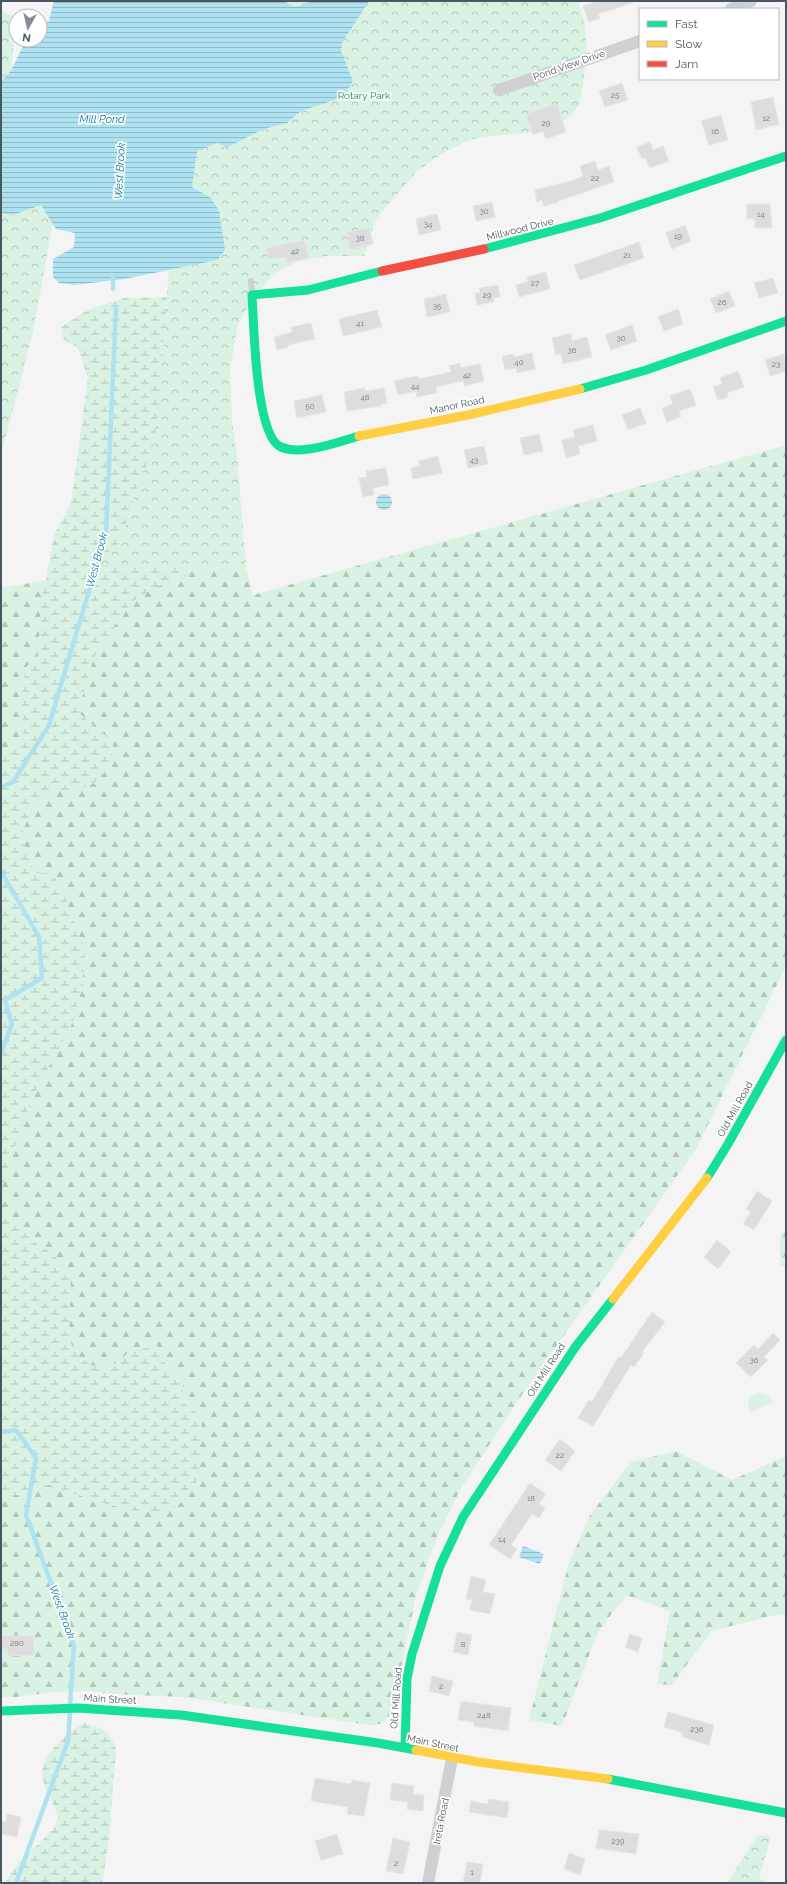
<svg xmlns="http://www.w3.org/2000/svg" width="787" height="1884" font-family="Raleway,sans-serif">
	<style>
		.grass { fill: #d9f2e3 }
		.forest { fill: url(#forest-firs) }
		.wetland { fill: url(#wetland-marsh) }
		.park { fill: url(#park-crowns) }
		.water { fill: url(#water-rules) }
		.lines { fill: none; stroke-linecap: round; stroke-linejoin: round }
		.stream { stroke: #aee2f0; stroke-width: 4.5 }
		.building { fill: #ddddde; stroke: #e5e6e7 }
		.lane { stroke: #ced0d2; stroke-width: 6 }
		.street { stroke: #ced0d2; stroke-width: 12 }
		.fast { stroke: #16e098; stroke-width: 9 }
		.slow { stroke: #ffcf43; stroke-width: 9 }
		.jam { stroke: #f24e42; stroke-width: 9 }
		.labels { text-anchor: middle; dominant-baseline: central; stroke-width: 3.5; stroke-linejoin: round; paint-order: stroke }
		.number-label { font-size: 8px; fill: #707881 }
		.street-label { font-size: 10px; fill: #4a5661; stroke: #fff }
		.park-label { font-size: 10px; fill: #17864f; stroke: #fff }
		.water-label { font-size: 11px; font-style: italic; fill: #0c7c9b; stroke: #fff }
	</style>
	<defs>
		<pattern id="forest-firs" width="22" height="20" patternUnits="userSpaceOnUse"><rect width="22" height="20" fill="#d9f2e3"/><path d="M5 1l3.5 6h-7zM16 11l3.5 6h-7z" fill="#b2c7bb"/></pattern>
		<pattern id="wetland-marsh" width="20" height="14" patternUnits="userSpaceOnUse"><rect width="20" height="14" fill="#d9f2e3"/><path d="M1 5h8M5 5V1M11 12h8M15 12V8" fill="none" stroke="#b2c7bb"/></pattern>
		<pattern id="park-crowns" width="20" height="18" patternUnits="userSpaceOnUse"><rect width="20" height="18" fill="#d9f2e3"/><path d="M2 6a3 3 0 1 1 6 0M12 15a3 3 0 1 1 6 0" fill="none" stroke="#b2c7bb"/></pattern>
		<pattern id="water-rules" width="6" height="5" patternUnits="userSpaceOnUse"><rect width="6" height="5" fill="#aee2f0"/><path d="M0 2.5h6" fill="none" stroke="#90bac6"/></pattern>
	</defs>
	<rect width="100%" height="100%" fill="#f4f4f4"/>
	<path class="grass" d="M758 1393C766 1394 769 1395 773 1402L750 1413C746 1404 749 1396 758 1393Z"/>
	<path class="forest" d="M786 445V966L696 1149 523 1393 460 1490 437 1537 416 1596 392 1710C386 1722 382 1725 369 1725L183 1697 113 1694 91 1691 54 1692 16 1697H1V588L82 574 92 565 246 568 253 595Z
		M786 1228V1268L780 1265V1236Z
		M676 1451 732 1480 786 1456V1614L775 1615 711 1631 672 1685 657 1684 670 1611 626 1595 598 1632 562 1726 529 1720 568 1566 590 1515 631 1462Z"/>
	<path class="wetland" d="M176 297 177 562 188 568V574L182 579 156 587 131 602 94 657 78 712 113 742 112 765 94 783 76 792 53 790 34 804 20 838 32 857V867L37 873H51L60 885 85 949 83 985 73 1022 32 1098 7 1169 1 1192V753L23 741 22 688 27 666 38 654 41 606 54 535 71 504 88 378 78 348 63 339 61 327 88 310 124 298Z
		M1 1203 2 1212 9 1219 39 1246 51 1252 67 1271 71 1285 69 1338 76 1354 91 1365 101 1366 114 1364 128 1353 157 1345 164 1362 183 1384 182 1402 196 1412 202 1423 198 1466 202 1471C194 1487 188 1500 172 1509 148 1522 75 1494 49 1485 33 1492 19 1497 1 1495Z
		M84 1723C102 1728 109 1730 116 1749L109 1840 102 1883H6C16 1856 56 1837 58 1816 54 1804 43 1787 42 1775 41 1756 68 1731 84 1723Z"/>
	<path class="park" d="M286 1H578L585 26 587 55 581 97 579 105 570 117 559 124 534 132 481 137 467 141 445 152 416 172 376 219 364 256H325L299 261 274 273 249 305 238 325 230 367 232 421 237 455 246 568 92 565 120 542 143 471 151 458 158 416 174 202 182 152 287 8Z
		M1 10 16 18 2 173 63 210 53 223 33 332 2 451Z
		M758 1835 771 1836 759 1878 769 1883H727Z"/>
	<path class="water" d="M54 1H286C291 10 303 7 310 1H369L342 43 341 51 353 81 344 97 301 111 287 123 263 129 228 147 217 143 197 151 192 187 211 198 219 211 225 250 218 260 124 279 74 285 59 283 53 277V259L74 247 75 233 56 229 41 205 12 215 1 213V81C16 71 16 52 29 40H40V29L49 21Z
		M376 502a8 8 0 1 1 16 0a8 8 0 1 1-16 0Z
		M523 1546 544 1554 540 1564 519 1557Z"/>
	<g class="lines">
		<path class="stream" d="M113 289V275
			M1 788 13 782 49 725 106 534 116 308
			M1 871 39 937 42 978 5 1000 12 1024 1 1053
			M1 1432 16 1430 36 1458 26 1515 74 1645 70 1705
			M16 1883 68 1741 70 1712"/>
	</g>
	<path class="building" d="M598 1H631L632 3 598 14 600 18 589 22 583 6Z
		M622 83 628 100 605 107 599 91Z
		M773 97 779 124 756 130 751 102Z
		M557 104 566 132 546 139 543 131 533 135 526 114Z
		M721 115 728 140 709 145 701 121Z
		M650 142 653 150 663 146 669 161 650 168 645 158 642 159 637 147Z
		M595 161 598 170 609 166 614 182 558 201 559 202 544 206 542 200 537 202 535 190 571 181 583 176 580 166Z
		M492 202 495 217 476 221 473 206Z
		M747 204H770L772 228H755V219H747Z
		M437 214 441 230 419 235 416 219Z
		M685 225 691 241 672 249 666 233Z
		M369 228 373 244 350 249 347 232Z
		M304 240 309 258 287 263 285 257 268 259 267 248Z
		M639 242 644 258 580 280 574 265Z
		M546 272 550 289 519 297 516 285 528 282 527 277Z
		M773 278 778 293 759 298 754 283Z
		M498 285 500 297 494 298V302L477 305 475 293H480L479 288Z
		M729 291 735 306 716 313 710 299Z
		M446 294 450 312 427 317 424 299Z
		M678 309 683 324 664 331 658 317Z
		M377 310 382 327 343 336 339 319Z
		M311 323 315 339 287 345 288 347 277 350 274 337 292 332 291 327Z
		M632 325 637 341 611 350 605 335Z
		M571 333 572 341 587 337 592 357 563 364 561 354 556 355 552 338Z
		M532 353 535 369 517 373 516 368 505 370 502 356 513 354 514 357Z
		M784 354 786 371 770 376 765 360Z
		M460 363 461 368 480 364 484 381 465 386 463 381 436 387 437 393 417 397 416 391 398 395 394 381 417 376 418 379 451 372 449 366Z
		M738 371 744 387 727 393 728 397 718 400 713 387 722 384 720 378Z
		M365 388V391L384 388 387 403 381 404V406L347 411 344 392Z
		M690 389 696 405 679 411 681 417 667 422 662 408 673 404 670 396Z
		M322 395 326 412 297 418 294 401Z
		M640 408 646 423 628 430 622 415Z
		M593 425 597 441 578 446 580 454 566 458 562 440 575 437 573 430Z
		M539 434 543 451 524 455 520 438Z
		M484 446 488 464 468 468 464 450Z
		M438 456 442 473 413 479 411 468 420 466 419 461Z
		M386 468 389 485 373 488 374 495 363 497 359 478 367 477 366 471Z
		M757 1191 772 1201 754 1230 743 1224 751 1212 746 1209Z
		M717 1240 731 1252 718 1269 704 1257Z
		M652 1312 665 1322 642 1352 644 1353 634 1367 631 1365 593 1426 578 1418 589 1400 592 1402 619 1356 621 1358Z
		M773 1333 780 1340 764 1357 768 1360 751 1377 736 1363 754 1345 758 1349Z
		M560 1439 575 1451 561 1471 545 1460Z
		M530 1483 546 1494 539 1504 545 1508 539 1518 532 1514 511 1545 517 1549 510 1559 489 1545Z
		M471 1576 486 1580 483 1592 495 1594 490 1614 470 1610 472 1600 466 1599Z
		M457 1632 472 1635 468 1655 453 1652Z
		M630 1634 642 1638 638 1652 625 1647Z
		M1 1636H33L34 1655 8 1656V1649H1Z
		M432 1676 453 1681 449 1696 429 1691Z
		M461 1701 511 1708 508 1731 474 1726V1722L458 1720Z
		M668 1712 714 1725 709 1745 682 1737 683 1733 664 1727Z
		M315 1778 351 1784 352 1780 370 1783 364 1816 347 1814 348 1807 311 1801Z
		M392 1783 414 1786 413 1794 424 1795 423 1811 407 1809 408 1802 390 1800Z
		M488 1799 509 1802 507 1818 469 1812 471 1801 488 1804Z
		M7 1814 21 1817 17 1837 1 1834V1821L6 1822Z
		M599 1830 639 1834 636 1854 596 1848Z
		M337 1834 343 1854 321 1860 315 1841Z
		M393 1838 410 1842 403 1874 386 1871Z
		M569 1853 585 1859 580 1875 564 1869Z
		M467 1862 483 1864 480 1883H463Z"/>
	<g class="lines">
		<path class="lane" d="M251 281 252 293"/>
		<path class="street" d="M731 9 751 1
			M499 90 640 41
			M428 1883 452 1758"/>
		<path class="fast" d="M484 249 600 218 786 156
			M580 389 646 370 786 321
			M359 436C338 442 302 456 281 447 255 436 254 323 252 295L308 290 382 271
			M707 1178 728 1144 786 1040
			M1 1711 78 1708 181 1715 378 1743 416 1750
			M405 1748 407 1679 412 1654 440 1566 463 1517 576 1346 613 1299
			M608 1779 786 1813"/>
		<path class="slow" d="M359 436 468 415 580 389
			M613 1299 707 1178
			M416 1750 478 1762 608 1779"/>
		<path class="jam" d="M382 271 484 249"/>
	</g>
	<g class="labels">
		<g class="number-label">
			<text x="615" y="95">25</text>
			<text x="766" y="118">12</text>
			<text x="546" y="123">29</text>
			<text x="715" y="131">16</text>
			<text x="595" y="178">22</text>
			<text x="484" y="211">30</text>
			<text x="761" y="214">14</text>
			<text x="428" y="224">34</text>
			<text x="678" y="236">19</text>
			<text x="360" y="238">38</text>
			<text x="295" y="251">42</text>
			<text x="627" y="255">21</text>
			<text x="535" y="283">27</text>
			<text x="487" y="295">29</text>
			<text x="722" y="302">26</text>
			<text x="437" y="306">35</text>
			<text x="360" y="323">41</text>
			<text x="621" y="338">30</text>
			<text x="572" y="350">36</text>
			<text x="519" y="362">40</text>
			<text x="776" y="364">23</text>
			<text x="467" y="375">42</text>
			<text x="415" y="386">44</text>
			<text x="365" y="397">48</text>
			<text x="310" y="406">50</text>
			<text x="474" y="460">43</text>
			<text x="754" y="1360">36</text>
			<text x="560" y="1455">22</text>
			<text x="531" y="1498">18</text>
			<text x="502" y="1539">14</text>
			<text x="17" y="1643">280</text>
			<text x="463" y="1644">8</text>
			<text x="441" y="1686">2</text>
			<text x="484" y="1715">248</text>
			<text x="697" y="1729">236</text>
			<text x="618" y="1841">239</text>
			<text x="396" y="1863">2</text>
			<text x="472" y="1872">1</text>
		</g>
		<g class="street-label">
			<text transform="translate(569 65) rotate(-19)">Pond View Drive</text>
			<text transform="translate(520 229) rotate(-14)">Millwood Drive</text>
			<text transform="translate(457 405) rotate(-12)">Manor Road</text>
			<text transform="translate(735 1109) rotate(-61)">Old Mill Road</text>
			<text transform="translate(546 1370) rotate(-57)">Old Mill Road</text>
			<text transform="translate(396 1698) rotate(-86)">Old Mill Road</text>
			<text transform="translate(110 1699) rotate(3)">Main Street</text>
			<text transform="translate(433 1743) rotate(12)">Main Street</text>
			<text transform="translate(441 1821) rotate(-79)">Ireta Road</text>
		</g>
		<g class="park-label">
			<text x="364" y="95">Rotary Park</text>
		</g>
		<g class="water-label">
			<text x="102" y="119">Mill Pond</text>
			<text transform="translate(120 171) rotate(-87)">West Brook</text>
			<text transform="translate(97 560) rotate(-75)">West Brook</text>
			<text transform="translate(62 1612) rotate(70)">West Brook</text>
		</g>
	</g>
	<rect width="787" height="1884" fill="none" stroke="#4a5661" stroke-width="4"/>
	<rect x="639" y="8" width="140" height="72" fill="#ffffff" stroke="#b7bbc0"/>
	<rect x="647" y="21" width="20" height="6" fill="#16e098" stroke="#b7bbc0"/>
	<text x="675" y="28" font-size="12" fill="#4a5661">Fast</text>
	<rect x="647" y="41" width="20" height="6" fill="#ffcf43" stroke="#b7bbc0"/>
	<text x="675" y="48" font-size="12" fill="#4a5661">Slow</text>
	<rect x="647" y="61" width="20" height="6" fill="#f24e42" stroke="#b7bbc0"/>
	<text x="675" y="68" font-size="12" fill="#4a5661">Jam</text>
	<g transform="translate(28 28) rotate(188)"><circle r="19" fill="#ffffff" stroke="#b7bbc0"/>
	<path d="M0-3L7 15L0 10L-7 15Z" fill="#868d94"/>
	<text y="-6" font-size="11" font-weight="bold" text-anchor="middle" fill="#4a5661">N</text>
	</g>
</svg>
